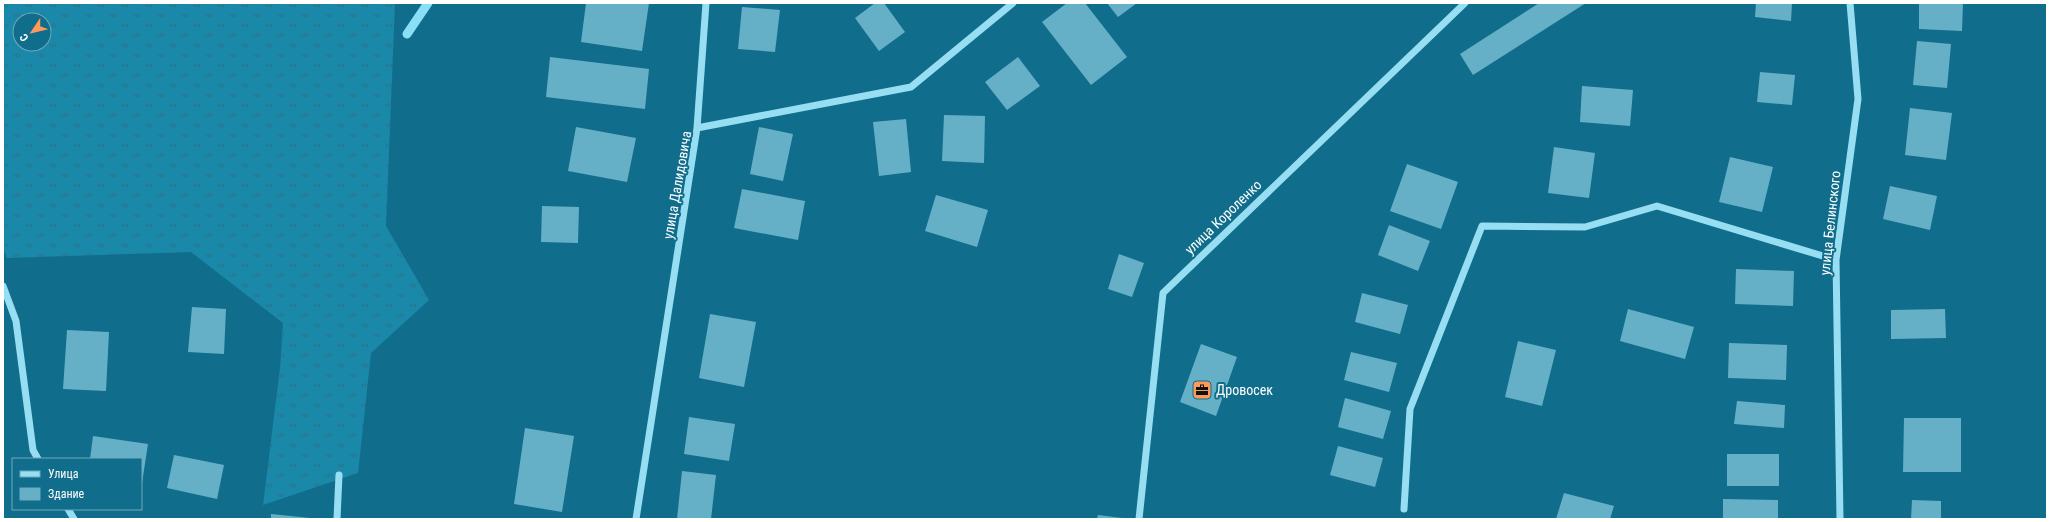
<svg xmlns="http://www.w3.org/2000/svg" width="2050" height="522" font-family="'Roboto Condensed',sans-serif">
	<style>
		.grass { fill: url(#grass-tufts); fill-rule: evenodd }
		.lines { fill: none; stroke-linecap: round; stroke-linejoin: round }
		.stream { stroke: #88dff6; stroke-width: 9 }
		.building { fill: #65b0c7 }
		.minor { stroke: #97def2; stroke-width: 7 }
		.labels { text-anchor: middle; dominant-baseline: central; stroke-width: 4; stroke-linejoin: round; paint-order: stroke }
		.street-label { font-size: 14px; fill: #fff; stroke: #106e8c }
		.poi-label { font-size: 14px; fill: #fff; stroke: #106e8c; text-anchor: start }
	</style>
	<defs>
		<pattern id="grass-tufts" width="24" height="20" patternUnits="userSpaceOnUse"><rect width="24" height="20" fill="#1a88a9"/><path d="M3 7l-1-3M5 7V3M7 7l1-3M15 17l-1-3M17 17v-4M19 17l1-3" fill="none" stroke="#2e7084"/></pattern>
	</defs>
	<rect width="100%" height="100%" fill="#106e8c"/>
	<path class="grass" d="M3 3H395L386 226 429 300 371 353 358 473 263 505 280 368 283 323 191 252 7 258 3 248ZM20 20H44V44H20Z"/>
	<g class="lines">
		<path class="stream" d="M407 34 428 3"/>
	</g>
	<path class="building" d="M586 3H649L642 51 581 42Z
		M875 3H884L905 32 879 51 855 18Z
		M1067 3H1085L1127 57 1091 85 1042 22Z
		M1107 3H1137L1118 17Z
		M1539 3H1586L1473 75 1460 54Z
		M1756 3H1792L1791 21 1755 17Z
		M1919 3H1963L1962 31 1919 29Z
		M742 7 780 10 775 52 738 49Z
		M1917 41 1951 44 1947 88 1913 85Z
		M550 57 649 69 645 109 546 97Z
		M1018 57 1040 86 1007 110 985 82Z
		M1760 72 1795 75 1792 105 1757 102Z
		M1582 86 1633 90 1630 126 1580 122Z
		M1910 108 1952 113 1946 160 1905 155Z
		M944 115 985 116 984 163 942 161Z
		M906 119 911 172 879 176 873 122Z
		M576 127 636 138 627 182 568 171Z
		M759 127 793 134 783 181 750 174Z
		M1554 147 1595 153 1589 198 1548 193Z
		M1730 157 1773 167 1762 212 1719 202Z
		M1407 164 1458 182 1441 229 1390 211Z
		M1890 186 1937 196 1930 230 1883 219Z
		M742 189 805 201 798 240 734 228Z
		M936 195 988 210 977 247 925 231Z
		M542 206 579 207 578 243 541 242Z
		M1389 225 1430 241 1418 271 1378 255Z
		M1119 254 1144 263 1132 297 1108 289Z
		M1736 269 1794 271 1793 306 1735 304Z
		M1362 293 1408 305 1400 334 1355 322Z
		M192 307 226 309 224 354 188 352Z
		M1628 309 1694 327 1685 359 1620 341Z
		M1945 309 1946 338 1891 339V310Z
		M710 314 756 322 744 387 699 378Z
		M67 330 109 332 106 391 63 389Z
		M1518 341 1556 350 1542 406 1505 397Z
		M1729 343 1787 345 1786 380 1728 378Z
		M1201 344 1237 357 1216 416 1180 402Z
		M1351 352 1397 363 1389 392 1344 380Z
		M1345 398 1391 411 1383 439 1338 427Z
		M1737 401 1785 405 1784 428 1734 424Z
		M689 417 735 424 729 461 684 454Z
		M1904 418H1961V472H1903Z
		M525 428 574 436 562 512 514 504Z
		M93 436 148 444 142 483 141 459H90Z
		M1338 446 1383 458 1375 487 1330 475Z
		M1727 454H1779V486H1727Z
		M174 455 224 465 217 499 167 488Z
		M682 471 716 475 711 519H677Z
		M1564 493 1614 506 1610 519H1556Z
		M1723 499 1778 500V519H1723Z
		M1912 500 1941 501V519H1911Z
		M271 514 310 518 309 519H271Z
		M1098 515 1122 518V519H1097Z"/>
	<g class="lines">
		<path class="minor" d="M697 128 706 3
			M3 286 16 321 33 450 38 459
			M68 509 74 519
			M1404 509 1410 409 1482 226 1585 227 1657 206 1836 260
			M337 519 339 475
			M636 519 697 128 911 87 1013 3
			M1139 519 1163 293 1465 3
			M1840 519 1836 260 1858 99 1850 3"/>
	</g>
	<defs>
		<g id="office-square" transform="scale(1)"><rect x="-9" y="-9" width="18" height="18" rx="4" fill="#ff9958" stroke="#106e8c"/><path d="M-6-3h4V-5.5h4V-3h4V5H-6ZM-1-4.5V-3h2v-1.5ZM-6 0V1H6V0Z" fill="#111"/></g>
	</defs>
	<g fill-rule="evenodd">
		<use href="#office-square" x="1202" y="390"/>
	</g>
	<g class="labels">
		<g class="street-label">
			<text transform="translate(677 185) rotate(-80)">улица Далидовича</text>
			<text transform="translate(1223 217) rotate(-44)">улица Короленко</text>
			<text transform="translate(1830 223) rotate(-84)">улица Белинского</text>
		</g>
		<g class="poi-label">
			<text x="1216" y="390">Дровосек</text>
		</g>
	</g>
	<rect width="2050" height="522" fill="none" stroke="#ffffff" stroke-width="8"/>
	<rect x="12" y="458" width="130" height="52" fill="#106e8c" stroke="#70a8ba"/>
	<rect x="20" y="471" width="20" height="6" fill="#97def2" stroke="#70a8ba"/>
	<text x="48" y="478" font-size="12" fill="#ffffff">Улица</text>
	<rect x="20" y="488" width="20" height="12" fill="#65b0c7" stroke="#70a8ba"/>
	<text x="48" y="498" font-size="12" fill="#ffffff">Здание</text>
	<g transform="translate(32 32) rotate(235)"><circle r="19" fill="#106e8c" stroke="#70a8ba"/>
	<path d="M0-3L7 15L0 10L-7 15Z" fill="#ff9958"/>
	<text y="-6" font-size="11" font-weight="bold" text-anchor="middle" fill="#ffffff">С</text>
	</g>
</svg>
